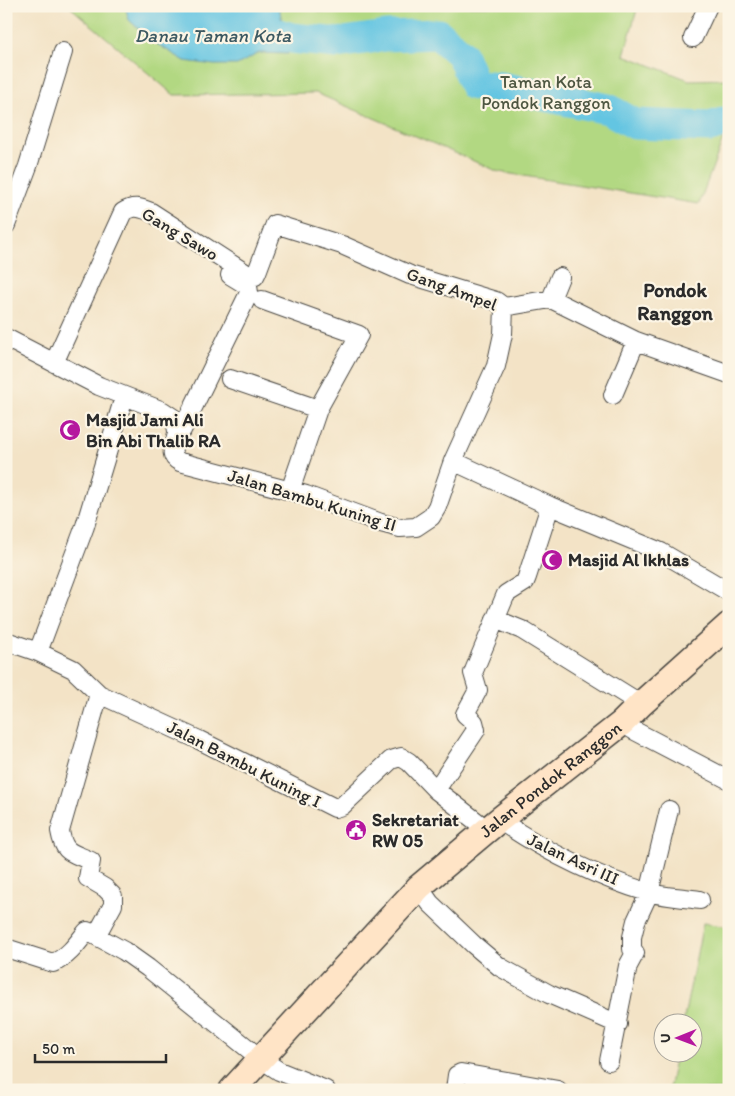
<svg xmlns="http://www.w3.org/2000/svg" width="735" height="1096" font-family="Itim,sans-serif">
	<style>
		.green { fill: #b2d882; stroke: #6e8256 }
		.water { fill: #64c5e2; stroke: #487886 }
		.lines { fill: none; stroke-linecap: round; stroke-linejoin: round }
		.river { stroke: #64c5e2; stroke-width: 31 }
		.street-casing { stroke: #494742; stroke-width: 20 }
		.secondary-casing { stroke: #494742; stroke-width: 28 }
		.street { stroke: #fff; stroke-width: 18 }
		.secondary { stroke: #ffe4c6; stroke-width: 25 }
		.labels { text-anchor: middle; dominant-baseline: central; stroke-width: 4.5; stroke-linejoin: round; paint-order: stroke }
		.park-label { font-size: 18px; fill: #4d5641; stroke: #fcf5e5 }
		.street-label { font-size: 18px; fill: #2b2b2b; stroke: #fcf5e5 }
		.poi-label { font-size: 18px; font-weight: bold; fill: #2b2b2b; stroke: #fcf5e5; text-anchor: start }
		.water-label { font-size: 19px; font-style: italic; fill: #3c5962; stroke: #fcf5e5 }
		.quarter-label { font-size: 20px; font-weight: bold; fill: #2b2b2b; stroke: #fcf5e5 }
	</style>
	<rect width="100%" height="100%" fill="#fcf5e5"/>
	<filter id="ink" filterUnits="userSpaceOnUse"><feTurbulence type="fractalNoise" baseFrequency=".02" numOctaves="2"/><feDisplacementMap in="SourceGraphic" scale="10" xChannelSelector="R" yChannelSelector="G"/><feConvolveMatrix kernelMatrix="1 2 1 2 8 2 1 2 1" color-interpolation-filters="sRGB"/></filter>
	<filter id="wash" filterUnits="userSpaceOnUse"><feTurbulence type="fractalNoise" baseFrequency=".0096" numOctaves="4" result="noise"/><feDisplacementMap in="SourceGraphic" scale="20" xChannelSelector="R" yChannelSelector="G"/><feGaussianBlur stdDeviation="1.12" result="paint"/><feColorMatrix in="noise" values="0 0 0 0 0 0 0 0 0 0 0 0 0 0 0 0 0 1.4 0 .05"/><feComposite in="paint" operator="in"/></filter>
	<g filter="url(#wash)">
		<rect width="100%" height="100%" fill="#f3e3c6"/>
		<path class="green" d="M69 6H320L319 12 374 6H638L624 55 689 80 729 79V123L699 204 499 172 316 93 174 95Z
			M703 923 729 927V1090H669L676 1054H692V1024L683 1023Z"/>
		<path class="water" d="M125 6H279L288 54 259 53 237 65H214L185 61 152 41 129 20Z"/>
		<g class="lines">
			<path class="river" d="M183 6 292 38 337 43 386 36 438 34 461 54 474 85 501 87 608 109 635 124 710 127 729 121"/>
		</g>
	</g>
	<g filter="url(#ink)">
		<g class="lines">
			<g class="street-casing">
				<path id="street" d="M693 38 708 6
					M6 225 28 166 63 52
					M551 299 560 277
					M262 300 359 335 318 409 290 491
					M504 307 551 299 636 341 729 374
					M6 338 99 386 163 411 175 419C175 423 177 428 177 432 176 444 166 455 180 462L306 495 381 523 400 528 416 527 431 517 437 507 453 461 550 506 661 552 729 592
					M54 363 123 212C134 205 140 208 151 212L250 276H255L257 272 275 224 342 245 410 275 496 301 504 307 503 334 496 366 453 461
					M230 379 318 409
					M613 395 636 341
					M177 432 182 430 249 293 248 286 230 275
					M495 619 522 630 641 704
					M6 641 38 652 73 669 99 694 199 740 335 808 342 806 391 760 401 757 409 762 436 790 481 825 484 832
					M38 652 85 526 124 397
					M622 723 635 731 729 780
					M436 790 476 730 474 722 465 714 478 690 473 673 506 594 525 582 527 577 550 506
					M499 820C545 851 594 876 647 892 664 897 683 897 700 900
					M419 887 430 903 474 945 500 967 549 994 618 1024
					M96 936 113 905V896L105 888 88 878 91 861C71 852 64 854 60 831L99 694
					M6 948 53 963C68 957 77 944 87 931L124 951 148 968 261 1059 279 1071 326 1090
					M609 1061 628 966 635 953 632 949V937L636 921 649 893 669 810
					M455 1090 457 1075 461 1073 558 1090"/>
			</g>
			<g class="secondary-casing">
				<g id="secondary">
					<path id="s1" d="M232 1090 419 887 499 820 622 723 641 704 729 625"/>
				</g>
			</g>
			<use href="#street" class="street"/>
			<use href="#secondary" class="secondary"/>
		</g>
	</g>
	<defs>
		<g id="mosque-disc" transform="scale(1.125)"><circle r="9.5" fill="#b5179e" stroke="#fcf5e5"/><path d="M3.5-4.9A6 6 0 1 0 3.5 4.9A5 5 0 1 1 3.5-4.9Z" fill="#fff"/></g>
		<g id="civic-disc" transform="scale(1.125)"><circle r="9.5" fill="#b5179e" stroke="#fcf5e5"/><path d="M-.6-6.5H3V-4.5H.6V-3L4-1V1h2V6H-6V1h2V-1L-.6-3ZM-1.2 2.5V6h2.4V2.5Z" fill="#fff"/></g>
	</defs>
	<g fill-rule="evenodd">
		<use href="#mosque-disc" x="70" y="430"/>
		<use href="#mosque-disc" x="552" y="560"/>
		<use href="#civic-disc" x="356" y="830"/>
	</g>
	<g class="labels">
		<g class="park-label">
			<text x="546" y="82">Taman Kota<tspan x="546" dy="21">Pondok Ranggon</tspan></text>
		</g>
		<g class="street-label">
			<text transform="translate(180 234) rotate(31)">Gang Sawo</text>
			<text transform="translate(452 289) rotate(20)">Gang Ampel</text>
			<text transform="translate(312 500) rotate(17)">Jalan Bambu Kuning II</text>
			<text transform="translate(244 764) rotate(27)">Jalan Bambu Kuning I</text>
			<text stroke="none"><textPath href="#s1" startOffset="446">Jalan Pondok Ranggon</textPath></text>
			<text transform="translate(573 859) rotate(25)">Jalan Asri III</text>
		</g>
		<g class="poi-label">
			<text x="86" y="420">Masjid Jami Ali<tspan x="86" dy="21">Bin Abi Thalib RA</tspan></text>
			<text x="568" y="560">Masjid Al Ikhlas</text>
			<text x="372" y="820">Sekretariat<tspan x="372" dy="21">RW 05</tspan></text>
		</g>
		<g class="water-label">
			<text x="213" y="35">Danau Taman Kota</text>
		</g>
		<g class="quarter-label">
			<text x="675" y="290">Pondok<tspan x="675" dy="23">Ranggon</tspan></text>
		</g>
	</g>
	<rect width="735" height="1096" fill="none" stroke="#fcf5e5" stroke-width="25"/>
	<g transform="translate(678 1038) rotate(269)"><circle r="24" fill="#fcf5e5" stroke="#a8a49b"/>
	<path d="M0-4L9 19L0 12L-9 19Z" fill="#b5179e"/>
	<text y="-8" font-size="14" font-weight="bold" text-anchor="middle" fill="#2b2b2b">U</text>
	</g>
	<path d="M35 1054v8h131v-8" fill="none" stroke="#2b2b2b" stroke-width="2.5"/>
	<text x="42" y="1054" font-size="15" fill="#2b2b2b" stroke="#fcf5e5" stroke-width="4" paint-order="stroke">50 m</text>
</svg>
